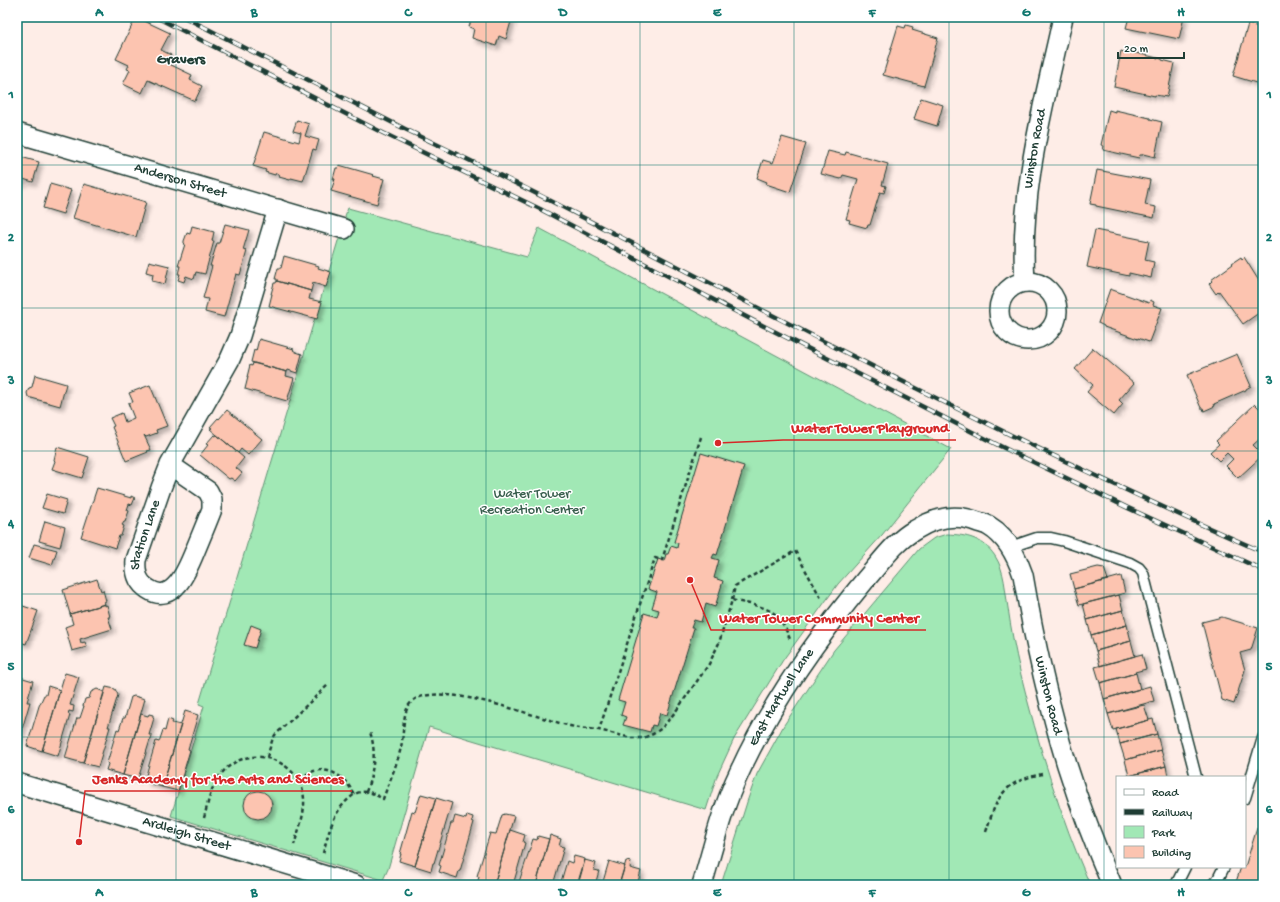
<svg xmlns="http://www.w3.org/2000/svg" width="1280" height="902" font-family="'Gochi Hand',sans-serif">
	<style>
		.green { fill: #a1e8b5; stroke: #609274 }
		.building { fill: #fcc4b0; stroke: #1f3d34; filter: url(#shadow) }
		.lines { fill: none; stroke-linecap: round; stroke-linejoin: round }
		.lane-casing { stroke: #1f3d34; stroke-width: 13 }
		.street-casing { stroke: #1f3d34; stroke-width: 22 }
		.path { stroke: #1f3d34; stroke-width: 2.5; stroke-dasharray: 4 3; stroke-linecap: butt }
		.lane { stroke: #fff; stroke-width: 10 }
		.street { stroke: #fff; stroke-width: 19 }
		.rail-casing { stroke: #1f3d34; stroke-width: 4.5 }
		.rail { stroke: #fff; stroke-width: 3; stroke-dasharray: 9; stroke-linecap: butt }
		.grid { fill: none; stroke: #0f766e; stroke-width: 1; stroke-opacity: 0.55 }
		.labels { text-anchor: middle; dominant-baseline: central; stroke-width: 3; stroke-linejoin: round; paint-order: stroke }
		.street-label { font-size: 14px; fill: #1f3d34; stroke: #fff }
		.park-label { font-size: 14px; fill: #395f4e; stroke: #fff }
		.neighbourhood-label { font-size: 15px; font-weight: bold; fill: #1f3d34; stroke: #fff }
		.leader { fill: none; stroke: #d62828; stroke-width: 1.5 }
		.callout-dot { fill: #d62828; stroke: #fff; stroke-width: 1.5 }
		.callout-label { font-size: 15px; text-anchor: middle; font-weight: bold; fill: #d62828; stroke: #fff; stroke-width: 3; stroke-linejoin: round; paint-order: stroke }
		.neatline { fill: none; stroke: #0f766e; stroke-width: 1.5 }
		.grid-label { font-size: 13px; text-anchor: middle; font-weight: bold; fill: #0f766e }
	</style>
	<defs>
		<filter id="shadow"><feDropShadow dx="3.5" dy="3.5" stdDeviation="2" flood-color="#0004"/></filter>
	</defs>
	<rect width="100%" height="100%" fill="#feede7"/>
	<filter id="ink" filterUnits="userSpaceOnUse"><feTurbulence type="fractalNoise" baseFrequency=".025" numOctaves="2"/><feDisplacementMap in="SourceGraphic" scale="8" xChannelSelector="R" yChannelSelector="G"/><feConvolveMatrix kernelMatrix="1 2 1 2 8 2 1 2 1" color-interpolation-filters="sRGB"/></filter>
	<g filter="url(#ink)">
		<path class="green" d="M348 208 527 257 539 228 951 449 882 535 838 584 783 660 734 739 717 776 706 810 429 727 388 869 383 880 171 816 204 706 199 704 338 241 346 229 347 220 345 216Z
			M947 534C967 535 983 538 995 556 1005 571 1005 591 1008 608 1011 629 1015 650 1020 671 1038 744 1060 816 1090 885H721L748 799 757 774 784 725 834 650 919 549 934 538Z"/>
		<path class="building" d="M136 17 170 33 161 50 171 55 167 63 192 75 190 80 202 86 195 101 148 80 142 93 123 84 130 70 127 69 129 65 116 59Z
			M472 17H508L512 18 506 39 499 36 496 46 472 38 474 29 469 27Z
			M1129 17H1184L1179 39 1126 28Z
			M1248 24 1263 28V85L1233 76Z
			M906 25 913 27 912 30 938 38 924 86 883 75 898 26 905 28Z
			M1121 51 1127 53V51L1162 59V60L1174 63 1167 97 1155 95V96L1114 87Z
			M921 98 943 105 937 126 914 119Z
			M1109 110 1115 112V110L1150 118V119L1162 122 1155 157 1143 154V155H1140L1139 158 1103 150 1104 146 1101 145Z
			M297 120 309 124 305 136 319 140 316 150 313 149 303 181 291 178 290 180 279 177 280 175 276 173 275 175 265 172 266 170 253 166 264 132 299 142 301 133 293 131Z
			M782 137 806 144 790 192 766 184 767 182 757 178 763 160 773 163Z
			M828 151 845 155 846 152 888 164 882 185 886 186 884 193 880 192 870 225H868L867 228 849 223 850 220 846 219 858 179 843 175 841 179 821 174Z
			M17 156 39 162 33 182 23 179 22 183 17 182Z
			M339 165 374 175 373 176 384 179 377 204 331 191 335 179H333L336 168H338Z
			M1097 170 1150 180 1145 205 1156 207 1154 218 1096 206V205L1090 204Z
			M50 184 71 190 63 214 43 208Z
			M84 184 146 202 136 237 73 218Z
			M225 224 249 230 243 250 247 251 240 275 236 274 224 317 205 312 208 299 203 298 212 266H210L217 243H219Z
			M192 226 214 232 212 241H214L205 274 196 272 194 279 186 276 184 282 178 280 180 274H178L180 266H178L185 244 184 243V241L187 233 190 234Z
			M1095 230 1149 241 1145 260 1154 262 1151 278 1129 273V276L1087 267Z
			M284 256 319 266 318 268 331 272 326 287 313 283 311 291 277 281V279H275L278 268H281Z
			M1241 257 1242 259 1244 257 1259 281 1263 278V310L1243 324 1219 291 1216 294 1209 284 1212 281 1211 280 1233 264 1232 263Z
			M149 261 169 266 165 284 152 281 153 274 146 272Z
			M277 281 311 291 309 299 322 302 317 319 269 306 272 294H271L274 283H276Z
			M1110 289 1149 303 1150 300 1154 302 1153 305 1162 308 1149 342 1138 338V339L1104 327V326L1098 323Z
			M259 339 294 349 293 350 296 352 302 354 297 373 288 370 287 372 251 362 254 350 256 351Z
			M1093 348 1134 383 1119 400 1123 404 1114 415 1087 392 1093 385 1075 369Z
			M1237 354 1251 386 1246 389V390L1214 404 1215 406 1204 411 1203 408H1201L1187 375Z
			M253 363 287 372 286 376 294 378 287 401 245 389 248 377H247L250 365 252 366Z
			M35 375 66 384 60 406 28 397 27 393 29 388 32 387Z
			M150 385 167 426 156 430 157 433 146 437 144 435 151 450 147 451 148 452 126 461 112 427 114 426 110 418 122 413 125 422 134 418 128 403 133 402 129 393Z
			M1255 404 1263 412V436L1253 445 1263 455 1238 478 1226 466 1233 459 1227 453 1219 461 1210 452 1219 444 1216 441Z
			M227 410 262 439 248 455 241 449 238 453 210 429 212 428 210 427 218 418 219 419Z
			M214 435 215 436 217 435 244 458 236 468 242 473 235 481 231 478 229 479 200 455 208 445 206 444Z
			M57 447 89 457 82 478 52 469 55 461 54 460Z
			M701 453 744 466 717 555 714 554 712 558 719 560 714 578 723 581 715 607 706 604 701 622 694 620 691 628H694L667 715 660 713 656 726 652 725 650 732 623 725 626 717 621 715 625 702 618 700 644 613 657 617 659 610 652 608 657 592 648 589 658 559 664 561 666 554H668L671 546 677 548 678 543 674 542Z
			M97 488 131 498V496L135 498 132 505 129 504 127 510 129 511 125 522H124L122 525 124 526 121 536H119L115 548 81 537Z
			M47 494 67 500 63 514 42 508Z
			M45 521 65 527 60 547 39 541Z
			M34 544 57 550 52 565 29 558Z
			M1098 567 1104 568 1108 580 1074 589 1070 574Z
			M1121 576 1125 593 1079 605 1074 589Z
			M97 579 101 591 103 590 106 601 104 602 105 604 70 614 63 590Z
			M1119 595 1123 610 1087 620 1083 604Z
			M17 604 38 611 26 644 17 641Z
			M105 604V606L107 605 110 617H108L112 629 80 639 81 643 85 642 87 647 72 651 65 627 73 624 70 614Z
			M1123 610 1127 625 1091 635 1087 620Z
			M1222 617 1258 628 1251 650 1240 653 1245 670 1234 704 1222 700 1202 622Z
			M251 625 261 629 255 648 244 645Z
			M1127 625 1131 641 1096 651 1091 635Z
			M1131 641 1135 656 1100 666 1096 651Z
			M1142 654 1146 669 1135 672 1136 673 1100 683 1095 667Z
			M65 673 79 677 70 705 74 706 73 712 69 711 68 714 70 715 58 756 42 751Z
			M1136 673 1140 689 1104 699 1100 683Z
			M20 677 33 681 27 702H30L18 743 17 742V687Z
			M48 686 60 690 42 751 27 746 39 706 44 695H46Z
			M1150 686 1154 701 1108 714 1104 699Z
			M106 687 115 689 118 695 108 727H110L98 767 83 763Z
			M97 689 104 692 83 763 65 758 77 718H80L84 706H83L85 699 89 698 91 692Z
			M134 696 145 699 123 775 106 770 108 764 107 763 117 729 119 730 123 718H125L131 697Z
			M1144 705 1149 720 1113 730 1108 714Z
			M185 711 198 715 188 749 190 750 178 791 162 787Z
			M141 714 148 716 149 714 153 715V717L154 718 149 735H152L151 740H150L138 779 123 775Z
			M168 719 173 721 172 723 181 725 162 787 146 782 148 775H146L156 741 159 742 163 730 165 731Z
			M1153 719 1157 734 1120 744 1116 729Z
			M1157 734 1161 750 1125 760 1120 744Z
			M1161 750 1166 766 1129 776 1125 760Z
			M1166 766 1168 777 1129 776Z
			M244 805a14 14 0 1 1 28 0a14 14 0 1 1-28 0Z
			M421 794 436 798 415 866 399 861 401 854H400L412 811 415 812Z
			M436 798 452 803 434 863H433L431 871 415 866Z
			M505 814 514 816 494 885H481L477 884 479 877 477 876 490 833 496 834 502 815Z
			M1263 814V885H1235L1241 867H1245L1257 828H1259Z
			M467 815 473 817 472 821 474 822 460 871H459L457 878 439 872 441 866 439 865 451 823H453L455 816 466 819Z
			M510 830 525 835 523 842 525 843 513 885H494Z
			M550 835 561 839 559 846 564 847 553 885H536Z
			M538 836 549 839 536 885H518L533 839 537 840Z
			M574 856 585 859 577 885H560L567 861 572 863Z
			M585 860 596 863 594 870 599 871 595 885H578Z
			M609 861 625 866 619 885H602Z
			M626 861 631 862 630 868 641 871 637 885H619Z"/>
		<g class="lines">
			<g class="lane-casing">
				<path id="lane" d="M1010 547 1037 538H1051L1064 541 1130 563 1139 568 1143 573 1196 777
					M1245 798 1263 738
					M1176 885 1185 867
					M1212 885 1218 879 1224 867"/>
			</g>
			<g class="street-casing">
				<g id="street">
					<path id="s1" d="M17 133 344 229"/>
					<path id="s2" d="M1025 282C1019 192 1044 104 1063 17"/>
					<circle cx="1028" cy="311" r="29"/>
					<path id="s3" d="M170 465 208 491 212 499V509C207 522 202 534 197 546 189 565 175 607 148 589 137 582 135 572 136 560L161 488 170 465 230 359 240 336 278 209"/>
					<path id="s4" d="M17 783 356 885"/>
					<path id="s5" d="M702 885C713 848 722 808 739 773 771 703 817 638 866 579 881 562 895 541 915 530 934 518 956 513 978 522 982 523 986 524 989 526 1006 536 1017 557 1023 575 1034 639 1048 703 1067 765 1080 806 1095 846 1112 885"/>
				</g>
			</g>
			<path class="path" d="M79 17 87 21 89 17
				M701 437 662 560 655 558 599 730 631 738H643L653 734 662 728 676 711 709 664 719 643 732 600C746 604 766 605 777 616 784 623 787 633 791 641
				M732 600 735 586 795 551 822 600
				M267 757 272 741 275 735 328 685
				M300 780C302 778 305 776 307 774 326 763 347 777 354 795
				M366 792C373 772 377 753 370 732
				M204 818C208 803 211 785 222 773 240 752 269 752 289 769 297 776 301 782 303 792 307 810 299 828 294 845
				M986 832C997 796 1003 782 1042 774
				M323 853C329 832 333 811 351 797 356 793 360 791 366 792 372 792 378 796 383 799 389 782 397 765 401 747 404 735 402 716 409 705 429 674 544 721 575 727 583 729 591 729 599 730"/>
			<use href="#lane" class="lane"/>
			<use href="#street" class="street"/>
			<g class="rail-casing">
				<path id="rail" d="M156 17 383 133 540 209 754 321 1000 446 1128 508 1263 570
					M184 17C258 54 331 92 405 129 465 158 525 187 584 218 808 334 1032 451 1263 552"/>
			</g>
			<use href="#rail" class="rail"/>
		</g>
	</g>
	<path class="grid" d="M176 17V885M331 17V885M486 17V885M640 17V885M794 17V885M949 17V885M1104 17V885M17 165H1263M17 308H1263M17 451H1263M17 594H1263M17 737H1263"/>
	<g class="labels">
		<g class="street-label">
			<text stroke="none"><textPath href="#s2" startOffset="134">Winston Road</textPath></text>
			<text stroke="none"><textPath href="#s1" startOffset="170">Anderson Street</textPath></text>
			<text stroke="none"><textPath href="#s3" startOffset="241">Station Lane</textPath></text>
			<text stroke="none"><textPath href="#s5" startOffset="682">Winston Road</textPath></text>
			<text stroke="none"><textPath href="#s5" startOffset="205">East Hartwell Lane</textPath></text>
			<text stroke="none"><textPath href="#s4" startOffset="177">Ardleigh Street</textPath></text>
		</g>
		<g class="park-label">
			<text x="532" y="494">Water Tower<tspan x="532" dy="16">Recreation Center</tspan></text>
		</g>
		<g class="neighbourhood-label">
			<text x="181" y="60">Gravers</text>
		</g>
	</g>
	<path class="leader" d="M718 443L783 440H956M690 580L711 630H926M79 842L85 791H352"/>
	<g class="callout-dot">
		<circle cx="718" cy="443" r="4"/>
		<circle cx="690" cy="580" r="4"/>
		<circle cx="79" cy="842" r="4"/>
	</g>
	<g class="callout-label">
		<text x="870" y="432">Water Tower Playground</text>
		<text x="819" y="622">Water Tower Community Center</text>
		<text x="218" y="783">Jenks Academy for the Arts and Sciences</text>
	</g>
	<rect width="1280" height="902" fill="none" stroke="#fff" stroke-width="44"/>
	<rect x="1116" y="776" width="130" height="92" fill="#ffffff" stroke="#a5b1ae"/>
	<rect x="1124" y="789" width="20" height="6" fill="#ffffff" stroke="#a5b1ae"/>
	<text x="1152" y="796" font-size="12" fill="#1f3d34">Road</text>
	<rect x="1124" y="809" width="20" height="6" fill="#1f3d34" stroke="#a5b1ae"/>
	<text x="1152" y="816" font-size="12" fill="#1f3d34">Railway</text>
	<rect x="1124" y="826" width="20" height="12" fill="#a1e8b5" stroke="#a5b1ae"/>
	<text x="1152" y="836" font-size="12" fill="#1f3d34">Park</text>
	<rect x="1124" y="846" width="20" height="12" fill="#fcc4b0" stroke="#a5b1ae"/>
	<text x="1152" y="856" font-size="12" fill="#1f3d34">Building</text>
	<path d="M1118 52v6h66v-6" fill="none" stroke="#1f3d34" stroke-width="2"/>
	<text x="1124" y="52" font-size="12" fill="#1f3d34" stroke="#ffffff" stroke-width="3" paint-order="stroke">20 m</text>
	<rect x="22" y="22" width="1236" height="858" class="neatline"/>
	<g class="grid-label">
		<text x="99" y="16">A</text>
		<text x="254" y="16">B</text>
		<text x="408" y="16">C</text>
		<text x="563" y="16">D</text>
		<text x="717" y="16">E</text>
		<text x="872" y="16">F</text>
		<text x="1026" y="16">G</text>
		<text x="1181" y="16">H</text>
		<text x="11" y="98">1</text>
		<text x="1269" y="98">1</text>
		<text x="11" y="241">2</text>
		<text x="1269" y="241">2</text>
		<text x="11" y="384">3</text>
		<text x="1269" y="384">3</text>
		<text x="11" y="527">4</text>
		<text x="1269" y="527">4</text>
		<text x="11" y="670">5</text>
		<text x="1269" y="670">5</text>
		<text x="11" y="813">6</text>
		<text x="1269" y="813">6</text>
		<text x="99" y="896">A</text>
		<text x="254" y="896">B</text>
		<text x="408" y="896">C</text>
		<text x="563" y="896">D</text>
		<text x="717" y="896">E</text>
		<text x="872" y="896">F</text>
		<text x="1026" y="896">G</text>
		<text x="1181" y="896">H</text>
	</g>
</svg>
